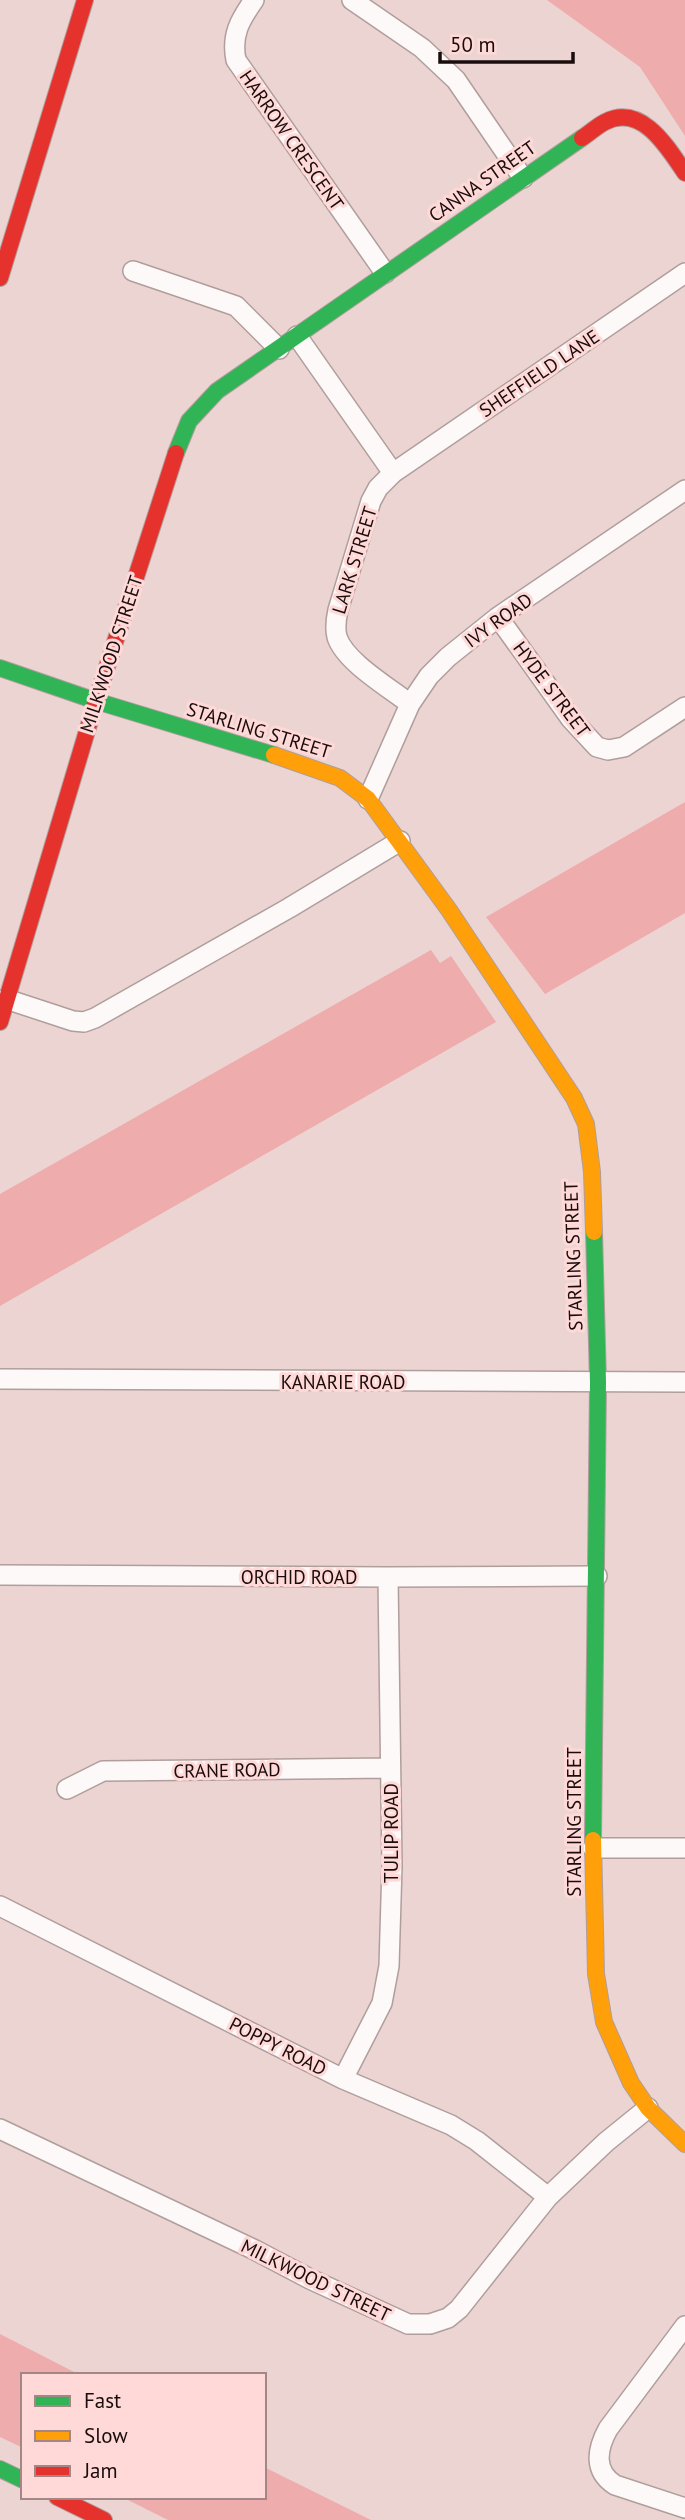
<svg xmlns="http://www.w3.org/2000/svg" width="685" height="2520" font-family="'PT Sans',sans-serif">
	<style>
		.green { fill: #eeacac }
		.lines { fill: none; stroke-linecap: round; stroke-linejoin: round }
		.street-casing { stroke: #b09e9c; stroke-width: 22 }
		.fast-casing { stroke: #b09e9c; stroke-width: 18 }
		.slow-casing { stroke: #b09e9c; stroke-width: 18 }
		.jam-casing { stroke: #b09e9c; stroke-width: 18 }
		.street { stroke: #fcf9f8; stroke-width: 19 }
		.fast { stroke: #30b455; stroke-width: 16 }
		.slow { stroke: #ff9f0a; stroke-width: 16 }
		.jam { stroke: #e5322d; stroke-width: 16 }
		.labels { text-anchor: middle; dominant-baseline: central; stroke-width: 6; stroke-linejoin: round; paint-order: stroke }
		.street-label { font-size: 19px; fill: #1a0c0c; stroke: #fed9d8 }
	</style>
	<rect width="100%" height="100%" fill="#ecd4d2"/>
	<path class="green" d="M547 0H685V136L640 67Z
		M685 802V913L545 994 486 917Z
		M431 950 440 963 451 956 496 1022 0 1306V1194Z
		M0 2334 80 2375H23V2448L0 2437Z
		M264 2467 371 2520H168L122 2497H264Z"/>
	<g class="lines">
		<g class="street-casing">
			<path id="street" d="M254 0C240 20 231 35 236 60L385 273
				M352 0 422 48 456 80 523 178
				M133 271 236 306 279 349
				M297 336 393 473
				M498 617 571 719 597 747 608 750 624 747 685 707
				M410 704C390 688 345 662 337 637 335 629 336 619 338 610L371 501 378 488 393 473 685 273
				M368 799 410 704 429 676 448 657 498 617 685 490
				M6 999 73 1021 84 1022 95 1018 289 908 400 841
				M0 1379 685 1382
				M0 1575 388 1577 597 1576
				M67 1789 103 1771 390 1768
				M593 1848H685
				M0 1906 343 2079 451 2125 477 2141 548 2197
				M343 2079 382 2003 389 1966 392 1866 388 1577
				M0 2129 255 2250 310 2279 408 2324H430L448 2318 459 2309 548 2197 606 2142 648 2108
				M685 2326 608 2429C597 2449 593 2471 615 2485L685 2508"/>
		</g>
		<g class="fast-casing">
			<path id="fast" d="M176 453 189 421 217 391 582 138
				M0 668 96 701 274 755
				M593 1840 598 1382 594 1232
				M0 2469 23 2480"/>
		</g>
		<g class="slow-casing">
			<path id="slow" d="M274 755 340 778 368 799 449 910 574 1098 586 1124 592 1172 594 1232
				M593 1840 596 1974 604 2022 631 2083 648 2108 685 2144"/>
		</g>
		<g class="jam-casing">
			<path id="jam" d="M582 138C590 133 597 126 605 122 642 103 668 148 685 173
				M0 278 85 0
				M0 1022 96 701 176 453
				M57 2497 104 2520"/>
		</g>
		<use href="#street" class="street"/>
		<use href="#fast" class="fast"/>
		<use href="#slow" class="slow"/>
		<use href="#jam" class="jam"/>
	</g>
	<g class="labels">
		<g class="street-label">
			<text transform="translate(292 140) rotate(55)">HARROW CRESCENT</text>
			<text transform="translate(482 181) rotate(-35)">CANNA STREET</text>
			<text transform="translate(539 373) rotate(-34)">SHEFFIELD LANE</text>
			<text transform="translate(354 560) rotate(-73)">LARK STREET</text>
			<text transform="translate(498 620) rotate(-36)">IVY ROAD</text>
			<text transform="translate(111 654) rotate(-72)">MILKWOOD STREET</text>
			<text transform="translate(552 689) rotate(53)">HYDE STREET</text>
			<text transform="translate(259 730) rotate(17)">STARLING STREET</text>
			<text transform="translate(573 1256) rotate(-92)">STARLING STREET</text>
			<text x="343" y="1382">KANARIE ROAD</text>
			<text x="299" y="1577">ORCHID ROAD</text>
			<text transform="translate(227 1770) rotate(-1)">CRANE ROAD</text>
			<text transform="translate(574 1822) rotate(-90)">STARLING STREET</text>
			<text transform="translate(391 1833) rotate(-90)">TULIP ROAD</text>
			<text transform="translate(278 2046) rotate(27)">POPPY ROAD</text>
			<text transform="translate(316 2280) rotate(26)">MILKWOOD STREET</text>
		</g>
	</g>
	<rect x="21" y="2373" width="245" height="126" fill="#fed9d8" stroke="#a38786" stroke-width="2"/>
	<rect x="35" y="2396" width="35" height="10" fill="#30b455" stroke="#a38786" stroke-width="2"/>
	<text x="84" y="2408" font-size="21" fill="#1a0c0c">Fast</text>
	<rect x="35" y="2431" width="35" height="10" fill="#ff9f0a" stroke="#a38786" stroke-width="2"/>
	<text x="84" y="2443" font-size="21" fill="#1a0c0c">Slow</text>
	<rect x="35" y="2466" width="35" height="10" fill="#e5322d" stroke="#a38786" stroke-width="2"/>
	<text x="84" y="2478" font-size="21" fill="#1a0c0c">Jam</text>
	<path d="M440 52v10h133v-10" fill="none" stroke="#1a0c0c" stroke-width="3.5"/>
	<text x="450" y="52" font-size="21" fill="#1a0c0c" stroke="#fed9d8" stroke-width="5" paint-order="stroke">50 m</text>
</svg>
